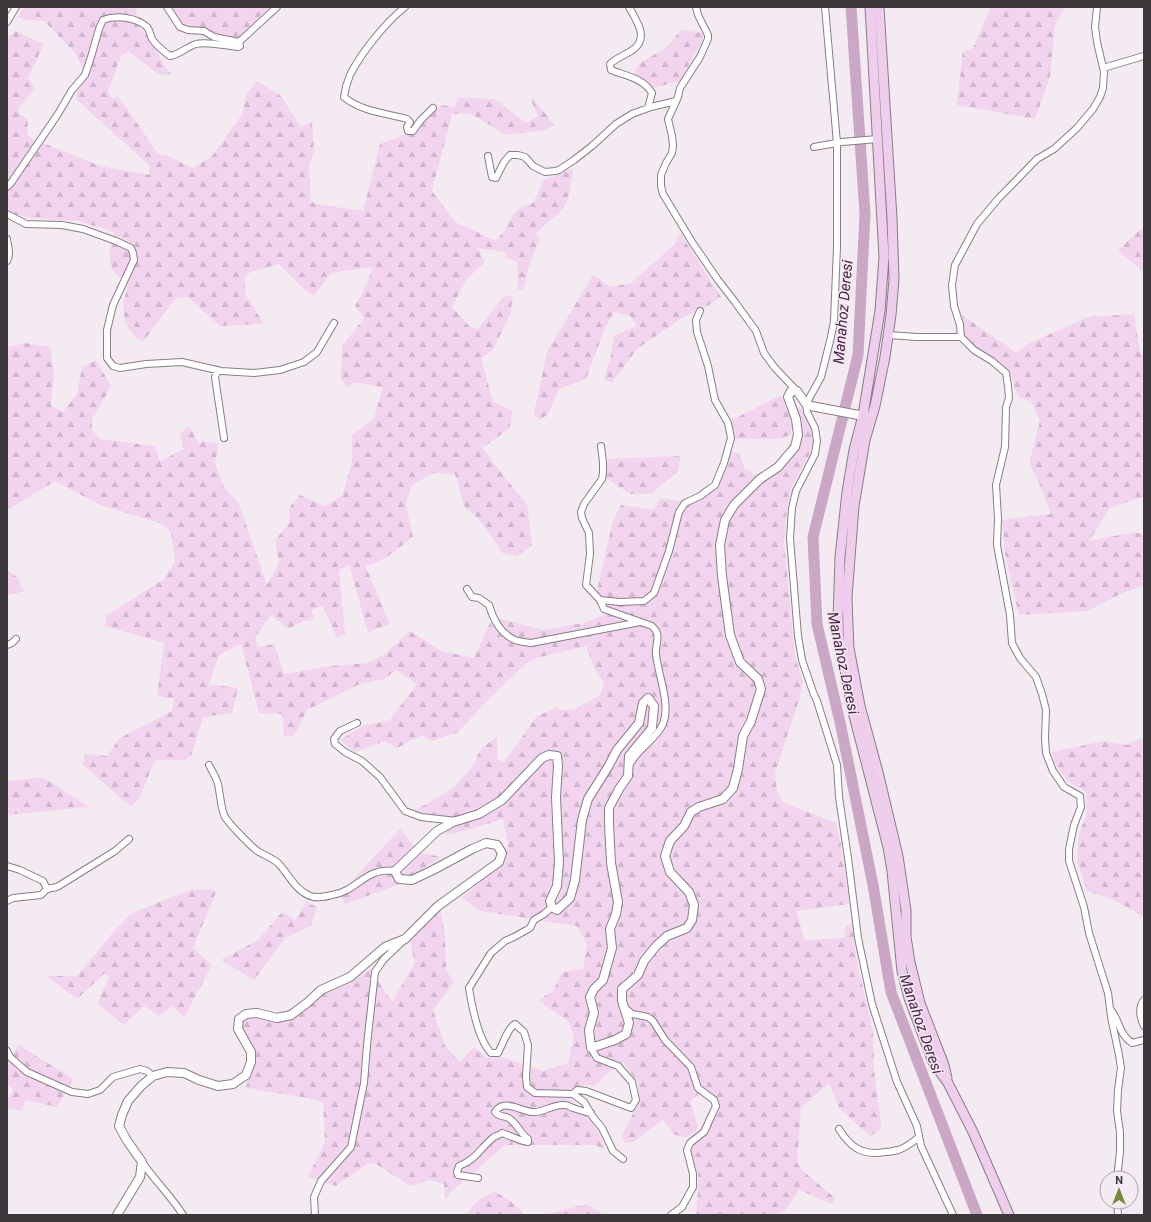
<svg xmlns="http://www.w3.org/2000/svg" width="1151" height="1222" font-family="Roboto,sans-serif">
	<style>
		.forest { fill: url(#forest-firs) }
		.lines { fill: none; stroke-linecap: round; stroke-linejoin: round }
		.river { stroke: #caa8c5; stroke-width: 11 }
		.minor-casing { stroke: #877e86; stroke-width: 8 }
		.tertiary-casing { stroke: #877e86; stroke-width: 10 }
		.secondary-casing { stroke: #877e86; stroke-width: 11 }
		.minor { stroke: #fff; stroke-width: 6 }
		.tertiary { stroke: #fff; stroke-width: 8 }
		.secondary { stroke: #eeceec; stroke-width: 9 }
		.labels { text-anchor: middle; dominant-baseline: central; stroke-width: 3; stroke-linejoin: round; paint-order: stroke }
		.water-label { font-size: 15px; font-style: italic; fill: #4c2148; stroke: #f4eaf2 }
	</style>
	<defs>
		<pattern id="forest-firs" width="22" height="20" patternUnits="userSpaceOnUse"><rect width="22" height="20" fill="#f3d4ef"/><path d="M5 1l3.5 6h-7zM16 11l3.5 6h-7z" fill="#d1b7ce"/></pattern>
	</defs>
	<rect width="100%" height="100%" fill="#f4eaf2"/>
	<path class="forest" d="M23 7H137L136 12 139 28 148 36 163 63 171 74 159 75 128 51 121 56 108 92 113 99 117 96 124 104 158 154 170 157 193 168 212 156 243 113 246 95 257 81 281 96 301 127 312 121 314 153 309 166 311 201 316 204 363 211 380 144 404 135 413 134 441 105 455 107 458 97 495 99 526 123 538 116 531 100 533 98 554 125 545 130 506 135 470 113 452 114 432 191 455 222 494 240C506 234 506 225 513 215 518 208 525 205 533 203L544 180 572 169 573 174 568 199 563 209 536 233 539 240 529 266 524 289 518 290 517 262 506 258 505 252 477 248 485 262 467 279 452 307 470 327 478 329 505 295 513 297 510 315 492 351 481 358 493 402 513 411 509 429 482 448 527 505 532 545 517 556 502 553C494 540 478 514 465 508L455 474 433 473 411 486 406 505 413 537C402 545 379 566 365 565L390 624 368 632 349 565 339 570 345 634 337 638 322 605 312 610 314 620 303 621 289 629 271 615 255 637 258 647 274 644 284 674 332 666 367 663 382 656 410 631 441 651 474 658 490 623 501 619 543 630 584 623 606 614 608 607 597 591 613 520 621 505 654 510 660 498 679 501 715 488 731 452 739 453 745 469 766 481 794 453 801 438 797 408 800 407 812 428 813 446 809 455 792 486 787 506 784 541 795 656 803 682 799 700 775 773 777 792 784 803 836 823 841 845 849 904 796 911 805 940 844 938 846 926 852 924 857 962 873 1031 874 1070 880 1115 881 1130 870 1136 839 1108 829 1083 801 1108 797 1163 803 1171 835 1198 832 1204 799 1190 785 1211 773 1215H696L698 1192V1173L691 1153 692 1145 718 1107V1100L704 1089 690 1102 694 1113 698 1127 695 1132 685 1138 673 1134 663 1119 634 1142 625 1143 621 1136 640 1101 638 1083 623 1062 609 1072 594 1086 586 1085 571 1089 569 1098C586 1115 599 1125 605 1151L596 1145H505L450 1193 449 1196 445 1199 444 1184 431 1180 410 1186 376 1164 368 1163 336 1186 308 1177 325 1142 323 1102 307 1098 246 1088 254 1055 242 1029 243 1020 254 1017 264 1019 284 1020 322 994 347 984 370 969 392 1002 415 963 410 942 440 908 445 935 446 970 454 982 433 1010 445 1046 460 1062 474 1047 487 1058 501 1057 543 1071 568 1063 574 1036 568 1021 550 1009 539 1000 553 991 562 972 583 969 587 944 577 926 480 911 462 898 493 871 506 857 508 843 503 819 471 829 445 835 456 817 430 815 414 811 452 789 473 766 480 750 497 736V759L504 762 537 716 557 707 559 710H573L600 695 604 683 595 670 586 646 536 658 524 665 491 697 457 733 430 741 422 735 397 748 385 741 355 752 340 740 363 726 390 720 417 684 396 670 384 679 360 684 307 710 294 736H284L282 714 259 713 241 644 219 655 208 686 216 685 238 688 232 713 203 717 192 754 185 760H155L140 797 131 807 83 765 85 754 107 756 120 738 172 711 174 699 157 696 164 643 105 626 107 615 163 580 175 562 171 532 160 523 100 505 55 481 7 510V347L26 343 50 347 54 373 51 406 63 412 77 394 82 367 96 360 111 386 92 420V430L100 439 155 446 160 461 184 449 180 434 189 426 199 444 203 441 219 444 215 462 223 486 239 504 267 585 279 563 275 541 289 522V508L300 495 324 506 342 496 352 463V435L374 418 383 387 354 382 347 388 341 378 342 346 364 318 355 306 365 288 373 267 331 273 314 296 305 290 279 264 250 272 245 278V294L263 322 260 324 220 326 188 297 176 298 143 342 134 336 125 323 123 303 128 285 112 270 109 254 114 232 78 221 31 218 7 212V40L15 31 44 44 28 78 35 87 17 111 28 120 27 133 35 142 48 145 100 166 149 175 150 166 77 100V92L87 77 75 53 44 21 26 20 18 17Z
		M171 7H270L238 37C226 41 213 31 201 28 195 27 188 26 182 26Z
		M991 7H1065L1055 25 1050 77 1035 119 957 105 963 51 973 48Z
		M681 30 703 33V40L680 81 653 88 634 73 640 63 666 48Z
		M1144 226V273L1118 250Z
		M680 233 721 297 709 305 682 318 637 349 612 383 604 379 610 360 614 336 637 326 630 316 614 312 605 328 586 379 559 389 548 414 540 420 534 414 547 352 593 275 611 287 631 283 675 244Z
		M1134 314 1140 353 1144 354V497L1110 508 1089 541 1135 532 1144 535V585L1120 594 1088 611 1019 615 1005 554 1002 520 1051 514 1038 480 1029 464 1040 421 1031 401 1018 397 1009 371 1000 362 978 349 965 337 962 315 1017 353 1030 343 1088 317Z
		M781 395 792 423 791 434 782 439H734L732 420Z
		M681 456 678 471 651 494H630L606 478 608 459Z
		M7 570 18 578 24 591 7 595Z
		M1144 737V918L1143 916 1114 900 1087 891 1077 861 1079 834 1087 813 1086 792 1067 781 1056 765 1052 752 1104 741 1127 745Z
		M43 777 89 807 7 815V781Z
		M400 829 420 853 441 857 398 885 345 904 342 898 344 889Z
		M211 889 216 892 193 948 212 965 184 1018 173 1006 159 1016 144 1006 124 1025 97 1004 109 977 105 973 77 999 46 976H77L115 930 132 913 190 890Z
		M306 902 317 907 311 926 285 938 254 980 221 960 258 940 283 911 295 921Z
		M19 1045 73 1079 57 1107 26 1100 21 1111 7 1108V1101H8L13 1089 7 1084V1063Z
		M494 1191 512 1202 522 1212 521 1215H466L476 1202Z
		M587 1204 604 1215H544Z"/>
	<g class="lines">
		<path class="river" d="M851 7 865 214 858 355 813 537 817 624 840 722 873 885 891 992 977 1215"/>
		<g class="minor-casing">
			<path id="minor" d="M405 7C385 23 361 53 350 75 347 82 345 89 344 97 362 112 386 113 407 119L410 122 407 127 408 131H413L420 121 433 108
				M629 7C636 20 649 37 634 49 626 55 617 57 610 64L611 70C626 76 643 78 652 93L648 108
				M696 7 698 15 708 35V39L700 57 680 88 678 97 668 119 672 136 673 146 672 153 666 163 661 175V186L663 194 692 242 718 280 735 302 756 331 764 353 775 368 797 391
				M825 7 837 143V247L834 321 831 337 821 377 806 404 807 412 815 428 817 441 815 454 796 491 792 508 790 538 798 636 802 660 813 692 817 701 837 765 839 797 848 858 858 938 872 1004 897 1082 917 1126 921 1146 953 1215
				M7 22 16 7
				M239 42 277 7
				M1103 68 1144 56
				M814 147 842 142 878 139
				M488 156 492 177 496 178 504 162 510 155H518L525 157 533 166 545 172 555 171 559 170 574 160 592 146 616 124 632 114 651 107 676 101
				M7 187 11 183 58 114 72 90 85 75 91 57 99 29 103 20C116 15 136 17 147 27 150 30 150 35 152 39 157 46 163 51 170 56 181 54 186 47 196 44 207 41 226 46 238 47L240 46 239 42 214 37 204 31 188 30 180 27 167 7
				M7 214 26 224 62 225 83 229 116 241 131 248 133 253 134 260 113 305 107 330V358L113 366 120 368 146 364 182 362 221 371 254 373 280 370 304 362 317 352 334 323
				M7 239C8 246 11 255 7 261
				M889 335 916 337H961L960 325 954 306 952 285 955 265 977 224 998 199 1037 159 1054 149 1077 128 1093 109 1100 97 1103 88 1104 72 1097 42 1095 27 1097 7
				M961 337 974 350 992 361 1006 373 1008 386 1009 398 1006 407 1005 447 996 485 998 518 997 545 1010 615 1012 643 1020 658 1036 677 1042 694 1046 710 1045 739 1046 753 1053 771 1064 787 1080 796 1081 807 1074 825 1069 849V861L1084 907 1089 933 1108 993 1111 1017 1119 1055 1121 1068 1118 1090 1117 1111 1120 1132V1152L1117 1178
				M218 370 215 377 224 438
				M601 446 603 462V473L602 479 584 504 581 512 582 518 589 533 590 554 586 585 600 600 604 609 652 626C654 628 656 630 657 633 659 640 655 648 656 654 658 675 671 704 663 724 656 740 638 748 630 764
				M467 589 472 597 479 598 489 605C493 619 501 634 515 640 520 642 526 642 531 643L640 622
				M600 600 620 602 644 601 654 593 669 551 679 512 685 503 700 496 715 485 724 463 731 438 728 423 715 400 708 366 697 332 696 320 700 311
				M7 645 12 643 16 639
				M357 723 340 731 334 739 335 744 345 752 362 761 380 777 405 811 421 817 457 821
				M209 765C212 771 216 777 218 784 220 793 221 810 225 817 229 824 249 844 256 850 263 855 273 858 279 864 288 874 295 889 308 895 315 899 324 897 332 895 358 891 365 867 395 871
				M7 866 20 870 43 881 47 889 41 895 13 898 7 901
				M47 889 57 887 115 851 129 839
				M552 907 544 914 534 920 530 928 514 937 505 941 491 953 469 988C472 1007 478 1039 491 1053H498C503 1044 507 1029 515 1024L524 1032 528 1045 526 1077 527 1087 535 1093 573 1094
				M1144 1000C1138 1007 1140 1018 1144 1026
				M624 1007 632 1014 648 1017 653 1021 665 1040 691 1067 698 1088 714 1100 716 1106 704 1132 690 1143 687 1150 693 1174V1187L682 1207 671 1215
				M1111 1010C1120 1022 1119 1034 1132 1043L1144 1040
				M591 1048 597 1058 618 1066 632 1082 636 1100 631 1108 586 1091 577 1090 573 1094 584 1102 593 1117 602 1128 613 1151 623 1159
				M7 1051 10 1057 27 1072 72 1092 88 1094 100 1090 113 1077 140 1069 147 1071 153 1076
				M839 1129C850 1147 862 1156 885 1152 889 1152 894 1151 898 1150 905 1148 913 1142 919 1137
				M142 1162C155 1181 171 1196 183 1215
				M478 1178 458 1175 457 1172 459 1166C477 1159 480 1148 494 1137 496 1136 500 1135 502 1133 509 1135 522 1142 528 1142V1139C521 1134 517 1124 510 1119 505 1115 500 1118 495 1112 504 1098 520 1111 532 1112 544 1113 553 1104 564 1105 568 1105 570 1107 573 1108 579 1110 585 1112 591 1113
				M1117 1202 1118 1215
				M315 1215 314 1197 321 1181 351 1147 364 1083 367 1045 375 972 384 959 403 941"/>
		</g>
		<g class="tertiary-casing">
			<path id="tertiary" d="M117 1215 140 1177 142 1162 126 1139 119 1126 122 1115 128 1101 141 1086 153 1076 167 1072 184 1073 199 1080 218 1086 233 1084 246 1075 251 1062V1052L238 1029 239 1019 246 1014 257 1013 277 1018 291 1015 307 1003 321 990 350 977 385 947 405 939 438 906 499 862 502 853 497 845 486 843 472 849 433 870 412 880 399 879 395 871 437 831 453 822 479 814 502 800 542 758 549 755 557 756 558 766 556 797 559 862 557 886 550 901 552 907 557 910 570 898 575 880 582 820 588 799 608 767 617 750 639 723 643 703 648 698 654 706 652 728 629 756 628 776 619 789 609 808V824L611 863 618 902 616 914 610 929 612 948 603 980 594 989 590 997 594 1013 589 1030 591 1048 615 1040 626 1034 629 1023 622 1001V989L638 975 644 961 656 946 667 936 687 928 692 920 694 905 689 892 670 872 665 856 670 841 684 826 691 812 699 807 723 799 733 788 738 769 743 736 751 721 761 689 758 679 740 662 730 635 722 576 720 545 725 520 734 505 760 479 778 467 795 447 798 435 796 419 788 397 791 391H797L806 404 811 406 869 417"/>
		</g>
		<g class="secondary-casing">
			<path id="secondary" d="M870 7 884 257 880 311 863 415 854 450 847 492 840 557 838 619 839 637 852 708 888 847 892 871 902 971 909 998 933 1062 948 1083 973 1132 1009 1215
				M879 7 892 218 894 279 891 315 885 357 875 406 865 440 854 506 847 597 848 625 849 648 860 706 878 772 898 856 906 910V937L910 962 920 1003 944 1065 947 1078"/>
		</g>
		<use href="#minor" class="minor"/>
		<use href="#tertiary" class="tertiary"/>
		<use href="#secondary" class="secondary"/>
	</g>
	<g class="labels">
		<g class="water-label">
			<text transform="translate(843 312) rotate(-85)">Manahoz Deresi</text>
			<text transform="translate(843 663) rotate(78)">Manahoz Deresi</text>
			<text transform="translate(921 1024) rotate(71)">Manahoz Deresi</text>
		</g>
	</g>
	<rect width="1151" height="1222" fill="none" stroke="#3c383b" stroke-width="16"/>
	<g transform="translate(1119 1190)"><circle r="19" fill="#f4eaf2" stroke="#aaa3a9"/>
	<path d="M0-3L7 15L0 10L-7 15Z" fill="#758838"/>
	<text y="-6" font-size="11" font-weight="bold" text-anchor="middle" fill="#3c383b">N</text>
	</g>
</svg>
